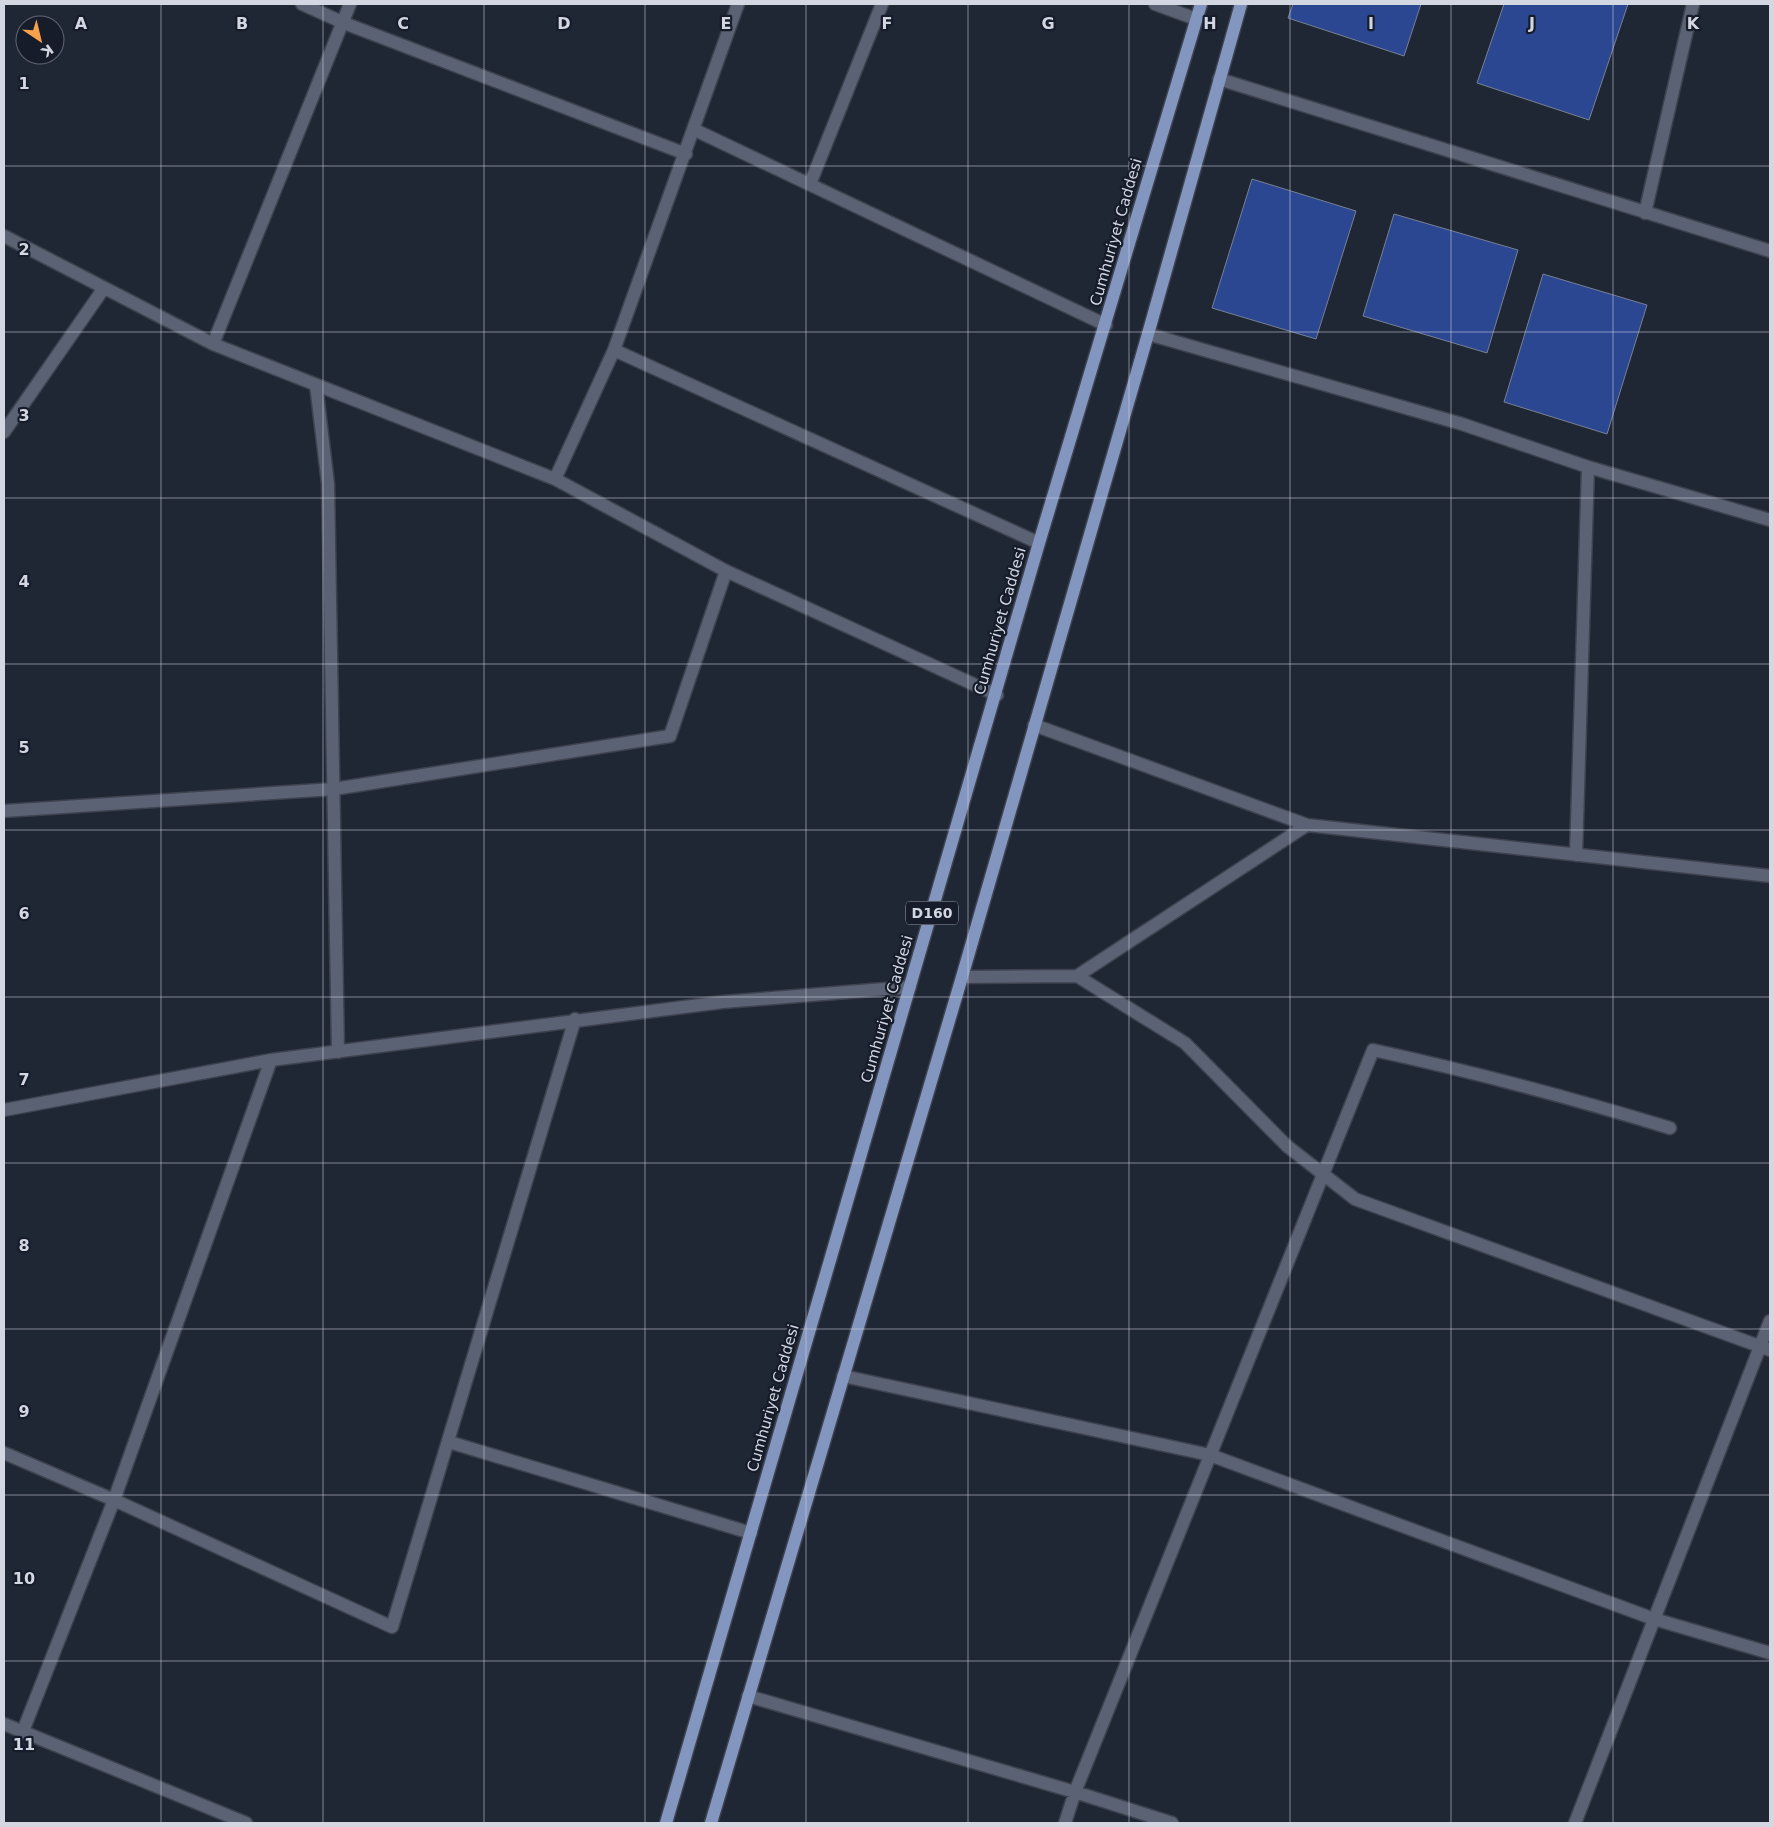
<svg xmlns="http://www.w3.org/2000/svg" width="1774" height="1827" font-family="'DejaVu Sans',sans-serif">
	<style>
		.building { fill: #2c4792; stroke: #788193 }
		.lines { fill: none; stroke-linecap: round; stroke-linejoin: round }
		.street-casing { stroke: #3e424f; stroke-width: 15 }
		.primary-casing { stroke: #3e424f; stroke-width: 15 }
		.street { stroke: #5a6273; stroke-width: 12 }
		.primary { stroke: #8396bf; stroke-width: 12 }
		.grid { fill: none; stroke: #d3d7e2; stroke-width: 1; stroke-opacity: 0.55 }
		.labels { text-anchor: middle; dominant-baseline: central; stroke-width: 4.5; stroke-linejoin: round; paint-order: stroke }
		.shield { fill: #161c2a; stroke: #9a9fab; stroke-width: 1 }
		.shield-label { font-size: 14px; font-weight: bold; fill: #d3d7e2 }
		.street-label { font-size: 15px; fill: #d3d7e2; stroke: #161c2a }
		.grid-label { font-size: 16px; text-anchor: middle; font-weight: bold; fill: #d3d7e2; stroke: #161c2a; stroke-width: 4.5; stroke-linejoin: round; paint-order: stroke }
	</style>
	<rect width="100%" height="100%" fill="#1f2634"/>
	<path class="building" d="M1293 4H1421L1404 56 1288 18Z
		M1504 4H1628L1589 120 1477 83Z
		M1252 179 1356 211 1316 339 1212 308Z
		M1394 214 1518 250 1487 353 1363 316Z
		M1543 274 1647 305 1607 434 1504 402Z"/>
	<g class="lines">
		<g class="street-casing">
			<path id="street" d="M302 4 344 23 686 154
				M1155 4 1196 19
				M1219 79 1770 251
				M695 130 1106 325
				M810 184 882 4
				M1645 213 1693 4
				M4 236 213 344 555 479 726 571 997 695
				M1148 334 1462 424 1588 467 1770 520
				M213 344 350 4
				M614 350 1039 543
				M316 385 328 484 338 1052
				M4 432 104 288
				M555 479 614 350 738 4
				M1034 725 1307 825
				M4 811 334 789 670 736 726 571
				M1576 855 1588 467
				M1077 976 1185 1043 1287 1146 1355 1199 1770 1350
				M962 977 1077 976 1307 825 1770 876
				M4 1110 271 1060 723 1002 910 987
				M843 1376 1210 1455 1654 1619 1770 1653
				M449 1442 751 1533
				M4 1453 114 1500 392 1627 575 1019
				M748 1696 1075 1792 1172 1823
				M4 1724 246 1823
				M23 1731 114 1500 271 1060
				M1065 1823 1075 1792 1373 1050C1474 1072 1572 1098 1670 1128
				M1575 1823 1770 1321"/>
		</g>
		<g class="primary-casing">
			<path id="primary" d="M666 1823 1039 543 1201 4
				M711 1823 962 977 1148 334 1241 4"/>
		</g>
		<use href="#street" class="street"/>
		<use href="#primary" class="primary"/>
	</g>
	<path class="grid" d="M161 4V1823M323 4V1823M484 4V1823M645 4V1823M806 4V1823M968 4V1823M1129 4V1823M1290 4V1823M1451 4V1823M1613 4V1823M4 166H1770M4 332H1770M4 498H1770M4 664H1770M4 830H1770M4 997H1770M4 1163H1770M4 1329H1770M4 1495H1770M4 1661H1770"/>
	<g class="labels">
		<rect class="shield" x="906" y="901.5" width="52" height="23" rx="4"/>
		<g class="shield-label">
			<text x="932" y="913">D160</text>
		</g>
		<g class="street-label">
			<text transform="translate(1116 232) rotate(-74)">Cumhuriyet Caddesi</text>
			<text transform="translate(1000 621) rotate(-74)">Cumhuriyet Caddesi</text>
			<text transform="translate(887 1009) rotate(-74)">Cumhuriyet Caddesi</text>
			<text transform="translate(773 1398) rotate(-74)">Cumhuriyet Caddesi</text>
		</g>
	</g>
	<g class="grid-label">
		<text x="81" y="29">A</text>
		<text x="242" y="29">B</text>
		<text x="403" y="29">C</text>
		<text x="564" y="29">D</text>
		<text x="726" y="29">E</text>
		<text x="887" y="29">F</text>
		<text x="1048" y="29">G</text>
		<text x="1210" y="29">H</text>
		<text x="1371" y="29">I</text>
		<text x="1532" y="29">J</text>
		<text x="1693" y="29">K</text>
		<text x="24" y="89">1</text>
		<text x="24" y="255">2</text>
		<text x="24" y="421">3</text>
		<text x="24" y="587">4</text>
		<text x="24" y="753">5</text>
		<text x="24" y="919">6</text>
		<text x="24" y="1085">7</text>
		<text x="24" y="1251">8</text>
		<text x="24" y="1417">9</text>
		<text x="24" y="1584">10</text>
		<text x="24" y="1750">11</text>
	</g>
	<rect width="1774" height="1827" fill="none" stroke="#d3d7e2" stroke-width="10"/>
	<g transform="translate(40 40) rotate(145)"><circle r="24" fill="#161c2a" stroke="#626774"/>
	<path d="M0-4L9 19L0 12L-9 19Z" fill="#f9a04d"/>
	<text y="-8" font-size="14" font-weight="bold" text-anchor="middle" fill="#d3d7e2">K</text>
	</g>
</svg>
